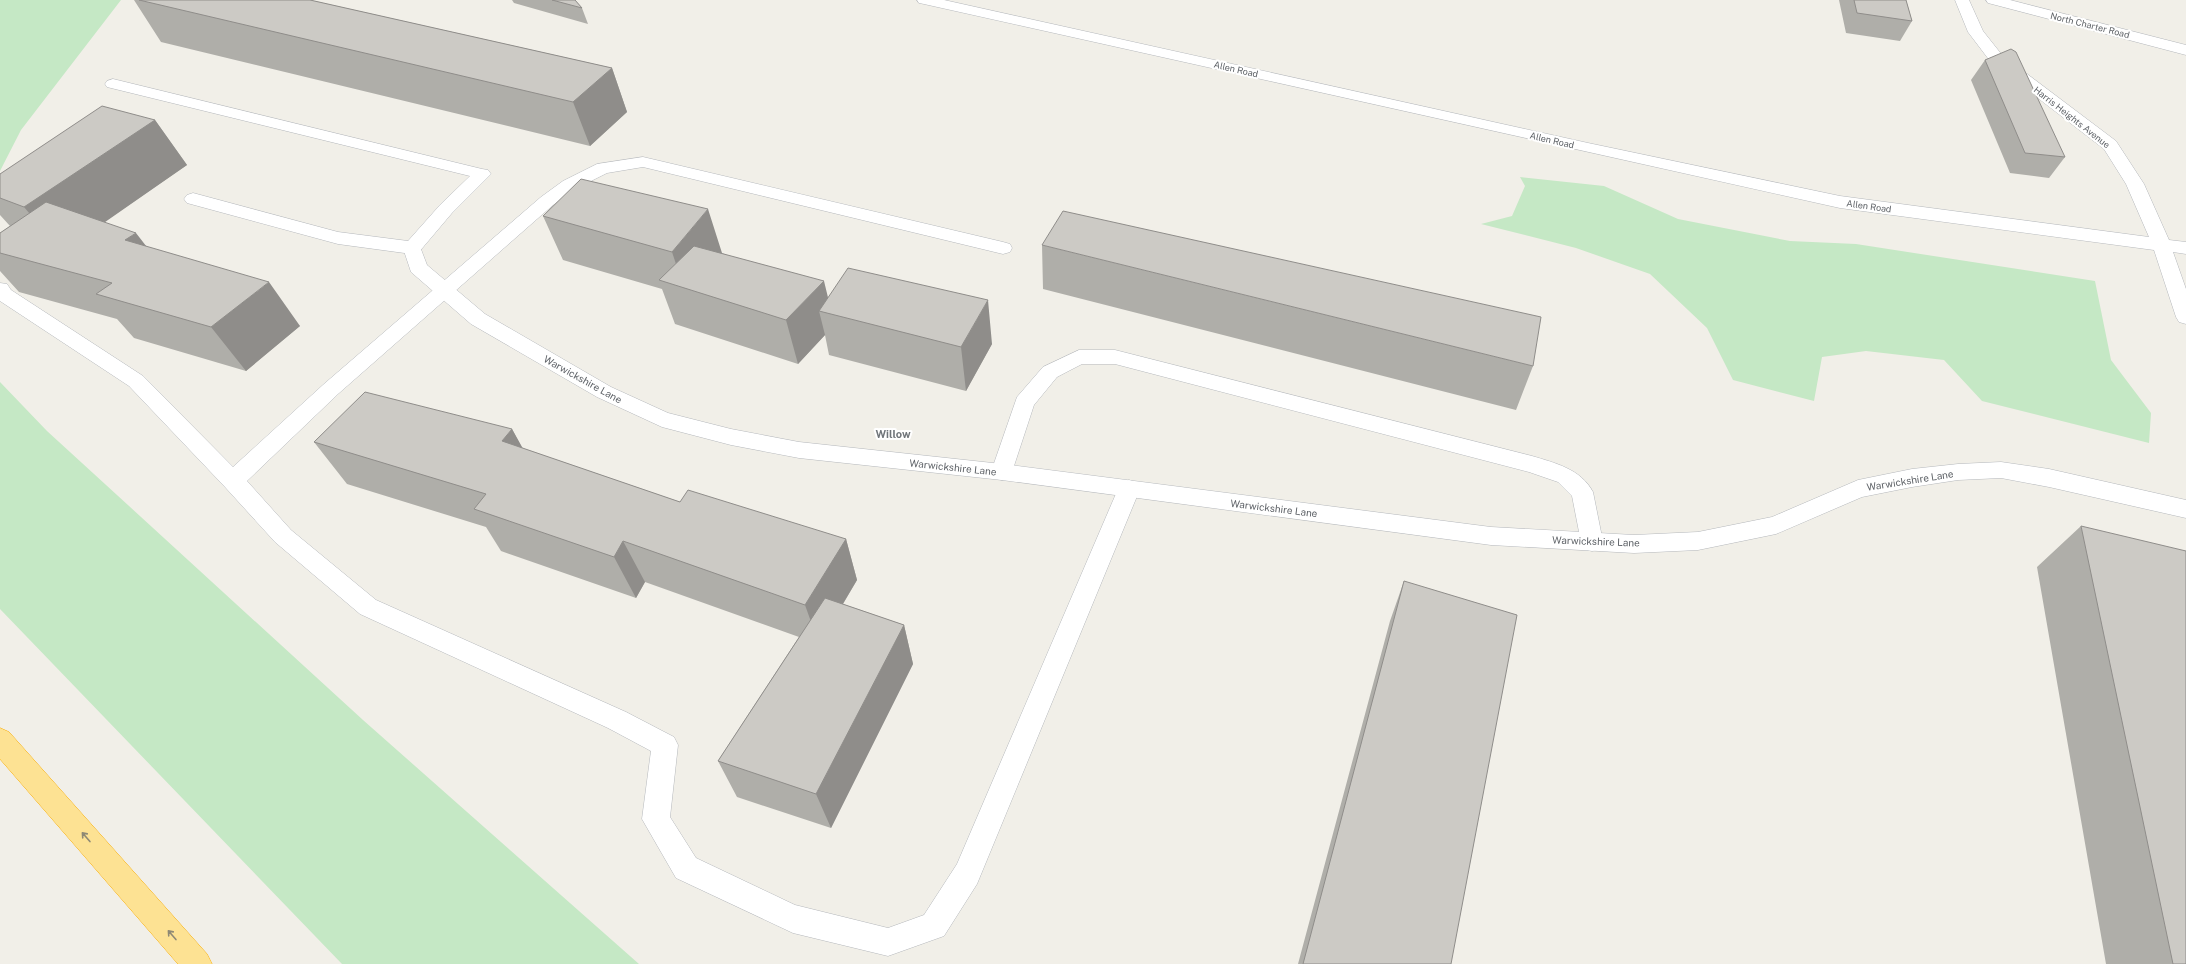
<svg xmlns="http://www.w3.org/2000/svg" width="2186" height="964" font-family="'Public Sans',sans-serif">
	<style>
		.green { fill: #c5e8c5 }
		.lines { fill: none; stroke-linecap: round; stroke-linejoin: round }
		.lane-casing { stroke: #b5b8bc; stroke-width: 1 }
		.street-casing { stroke: #b5b8bc; stroke-width: 1 }
		.highway-casing { stroke: #f9ab00; stroke-width: 1 }
		.lane { fill: #fff; fill-rule: evenodd }
		.street { fill: #fff; fill-rule: evenodd }
		.highway { fill: #fde293; fill-rule: evenodd }
		.wall { fill: #afaea9 }
		.shaded-wall { fill: #8f8d8a }
		.building { fill: #cccac5; stroke: #8f8d8a }
		.oneway { stroke: #8e8975 }
		.labels { text-anchor: middle; dominant-baseline: central; stroke-width: 4; stroke-linejoin: round; paint-order: stroke }
		.far-street-label { font-size: 9px; fill: #5f6368; stroke: #fff }
		.street-label { font-size: 10px; fill: #5f6368; stroke: #fff }
		.neighbourhood-label { font-size: 11px; font-weight: bold; fill: #70757a; stroke: #fff }
	</style>
	<rect width="100%" height="100%" fill="#f1efe8"/>
	<path class="green" d="M0 0H121L21 130 0 171Z
		M1520 177 1604 186 1678 219 1790 241 1856 244 2095 281 2111 360 2151 413 2149 443 1982 401 1944 360 1866 351 1822 357 1814 401 1733 380 1707 328 1650 274 1576 248 1481 224 1512 216 1525 186Z
		M0 382 47 431 363 720 639 964H342L0 609Z"/>
	<g class="lines">
		<g class="lane-casing">
			<path id="lane" d="M113 79 482 169 488 170 491 174 452 213 419 252 412 254 338 244 187 203 184 199 187 195 193 193 338 232 408 241 440 205 470 176 107 87 105 84 107 81Z
				M643 157 1003 242 1010 244 1012 248 1010 252 1003 254 643 167 607 173 575 189 553 205 338 394 247 481 291 530 376 600 626 712 674 737 678 745 670 817 696 858 795 905 888 928 924 915 957 864 1118 489 1121 483 1129 480 1137 483 1140 489 977 884 944 936 888 956 793 933 676 878 642 819 651 751 608 728 360 614 275 542 225 487 129 386 0 301V283L7 284 11 290 143 376 233 467 324 384 541 197 563 181 597 164Z
				M1079 350H1115L1532 456C1555 463 1581 469 1593 492L1603 542 1600 549 1592 551 1584 549 1581 542 1572 496 1558 482 1529 472 1115 364H1082L1057 377 1034 405 1010 478 1002 480 994 478 991 472 1017 397 1043 367Z"/>
		</g>
		<g class="street-casing">
			<path id="street" d="M917 0H944L1588 143 1840 196 2149 237 2126 184 2104 149 1990 61 1968 32 1955 0H1969L1983 31 2002 55 2116 141 2144 184 2169 240 2186 242V254L2173 252 2186 289V324L2179 322 2176 317 2154 250 1840 208 924 4 919 3Z
				M1986 0H2010L2186 45V55L1988 3Z
				M412 242 419 244 427 265 485 314 611 387 668 413 731 429 799 442 1002 464 1491 527 1634 535 1698 532 1772 517 1858 480 1912 469 1958 464 2001 462 2049 469 2186 500V518L2049 487 2001 478 1958 480 1912 487 1862 497 1776 534 1698 550 1634 553 1491 545 1002 480 799 458 731 445 662 427 597 397 471 324 411 272 403 248 405 244Z"/>
		</g>
		<g class="highway-casing">
			<path id="highway" d="M0 728 9 732 207 954 212 964H178L0 759Z"/>
		</g>
		<use href="#lane" class="lane"/>
		<use href="#street" class="street"/>
		<use href="#highway" class="highway"/>
	</g>
	<path class="wall" d="M134 0H310L612 68 627 112 590 146 161 42Z
		M512 0H575L582 8 588 24 514 3Z
		M1839 0H1906L1912 21 1900 41 1846 33Z
		M1985 60 2065 157 2049 178 2010 173 1971 80Z
		M155 120 187 165 104 222 146 246 300 326 246 371 134 338 117 319 19 292 0 271V233L10 226 0 215V174Z
		M543 216 722 253 828 298 992 344 966 391 829 355 825 335 798 364 675 324 662 289 563 260Z
		M1042 245 1533 366 1516 410 1043 289Z
		M512 429 522 448 680 502 846 539 857 580 843 604 904 625 913 664 831 828 737 797 718 761 799 637 645 582 636 598 501 551 486 527 347 484 314 442Z
		M2081 526 2186 964H2106L2037 567Z
		M1404 581 1451 964H1298L1390 621Z"/>
	<path class="shaded-wall" d="M612 68 627 112 590 146 573 102Z
		M155 120 187 165 62 252 24 207Z
		M708 209 722 253 692 290 684 288 672 252Z
		M136 233 171 278 125 240Z
		M824 281 832 314 819 311 825 335 798 364 786 320Z
		M269 282 300 326 246 371 211 327Z
		M988 300 992 344 966 391 961 347Z
		M512 429 536 472 502 441Z
		M846 539 857 580 819 644 805 605Z
		M623 541 645 582 636 598 614 557Z
		M904 625 913 664 831 828 816 794Z"/>
	<path class="building" d="M139 0H310L612 68 573 102Z
		M552 0H575L582 8Z
		M1854 0H1906L1912 21 1857 13Z
		M2011 49 2016 52 2065 157 2025 153 1985 60Z
		M102 106 155 120 24 207 0 198V174Z
		M581 179 708 209 672 252 543 216Z
		M46 202 136 233 125 240 269 282 211 327 96 294 112 283 0 253V233Z
		M1063 211 1541 317 1533 366 1042 245Z
		M694 246 824 281 786 320 659 280Z
		M848 268 988 300 961 347 819 311Z
		M365 392 512 429 502 441 680 502 688 490 846 539 805 605 623 541 614 557 474 509 486 494 314 442Z
		M2081 526 2186 551V964H2173Z
		M1404 581 1517 615 1451 964H1303Z
		M825 598 904 625 816 794 718 761Z"/>
	<defs><path id="oneway-shaft" d="M-6 0H5M1.5-3L5.5 0L1.5 3" fill="none" stroke-width="1.6" stroke-linecap="round" stroke-linejoin="round"/></defs>
	<g class="oneway">
		<use href="#oneway-shaft" transform="translate(86 837) rotate(-131)"/>
		<use href="#oneway-shaft" transform="translate(172 935) rotate(-131)"/>
	</g>
	<g class="labels">
		<g class="far-street-label">
			<text transform="translate(2090 25) rotate(14)">North Charter Road</text>
			<text transform="translate(1236 69) rotate(13)">Allen Road</text>
			<text transform="translate(2072 117) rotate(38)">Harris Heights Avenue</text>
			<text transform="translate(1552 140) rotate(13)">Allen Road</text>
			<text transform="translate(1869 206) rotate(8)">Allen Road</text>
		</g>
		<g class="street-label">
			<text transform="translate(583 379) rotate(29)">Warwickshire Lane</text>
			<text transform="translate(953 467) rotate(6)">Warwickshire Lane</text>
			<text transform="translate(1910 480) rotate(-9)">Warwickshire Lane</text>
			<text transform="translate(1274 508) rotate(7)">Warwickshire Lane</text>
			<text transform="translate(1596 541) rotate(2)">Warwickshire Lane</text>
		</g>
		<g class="neighbourhood-label">
			<text x="893" y="434">Willow</text>
		</g>
	</g>
</svg>
